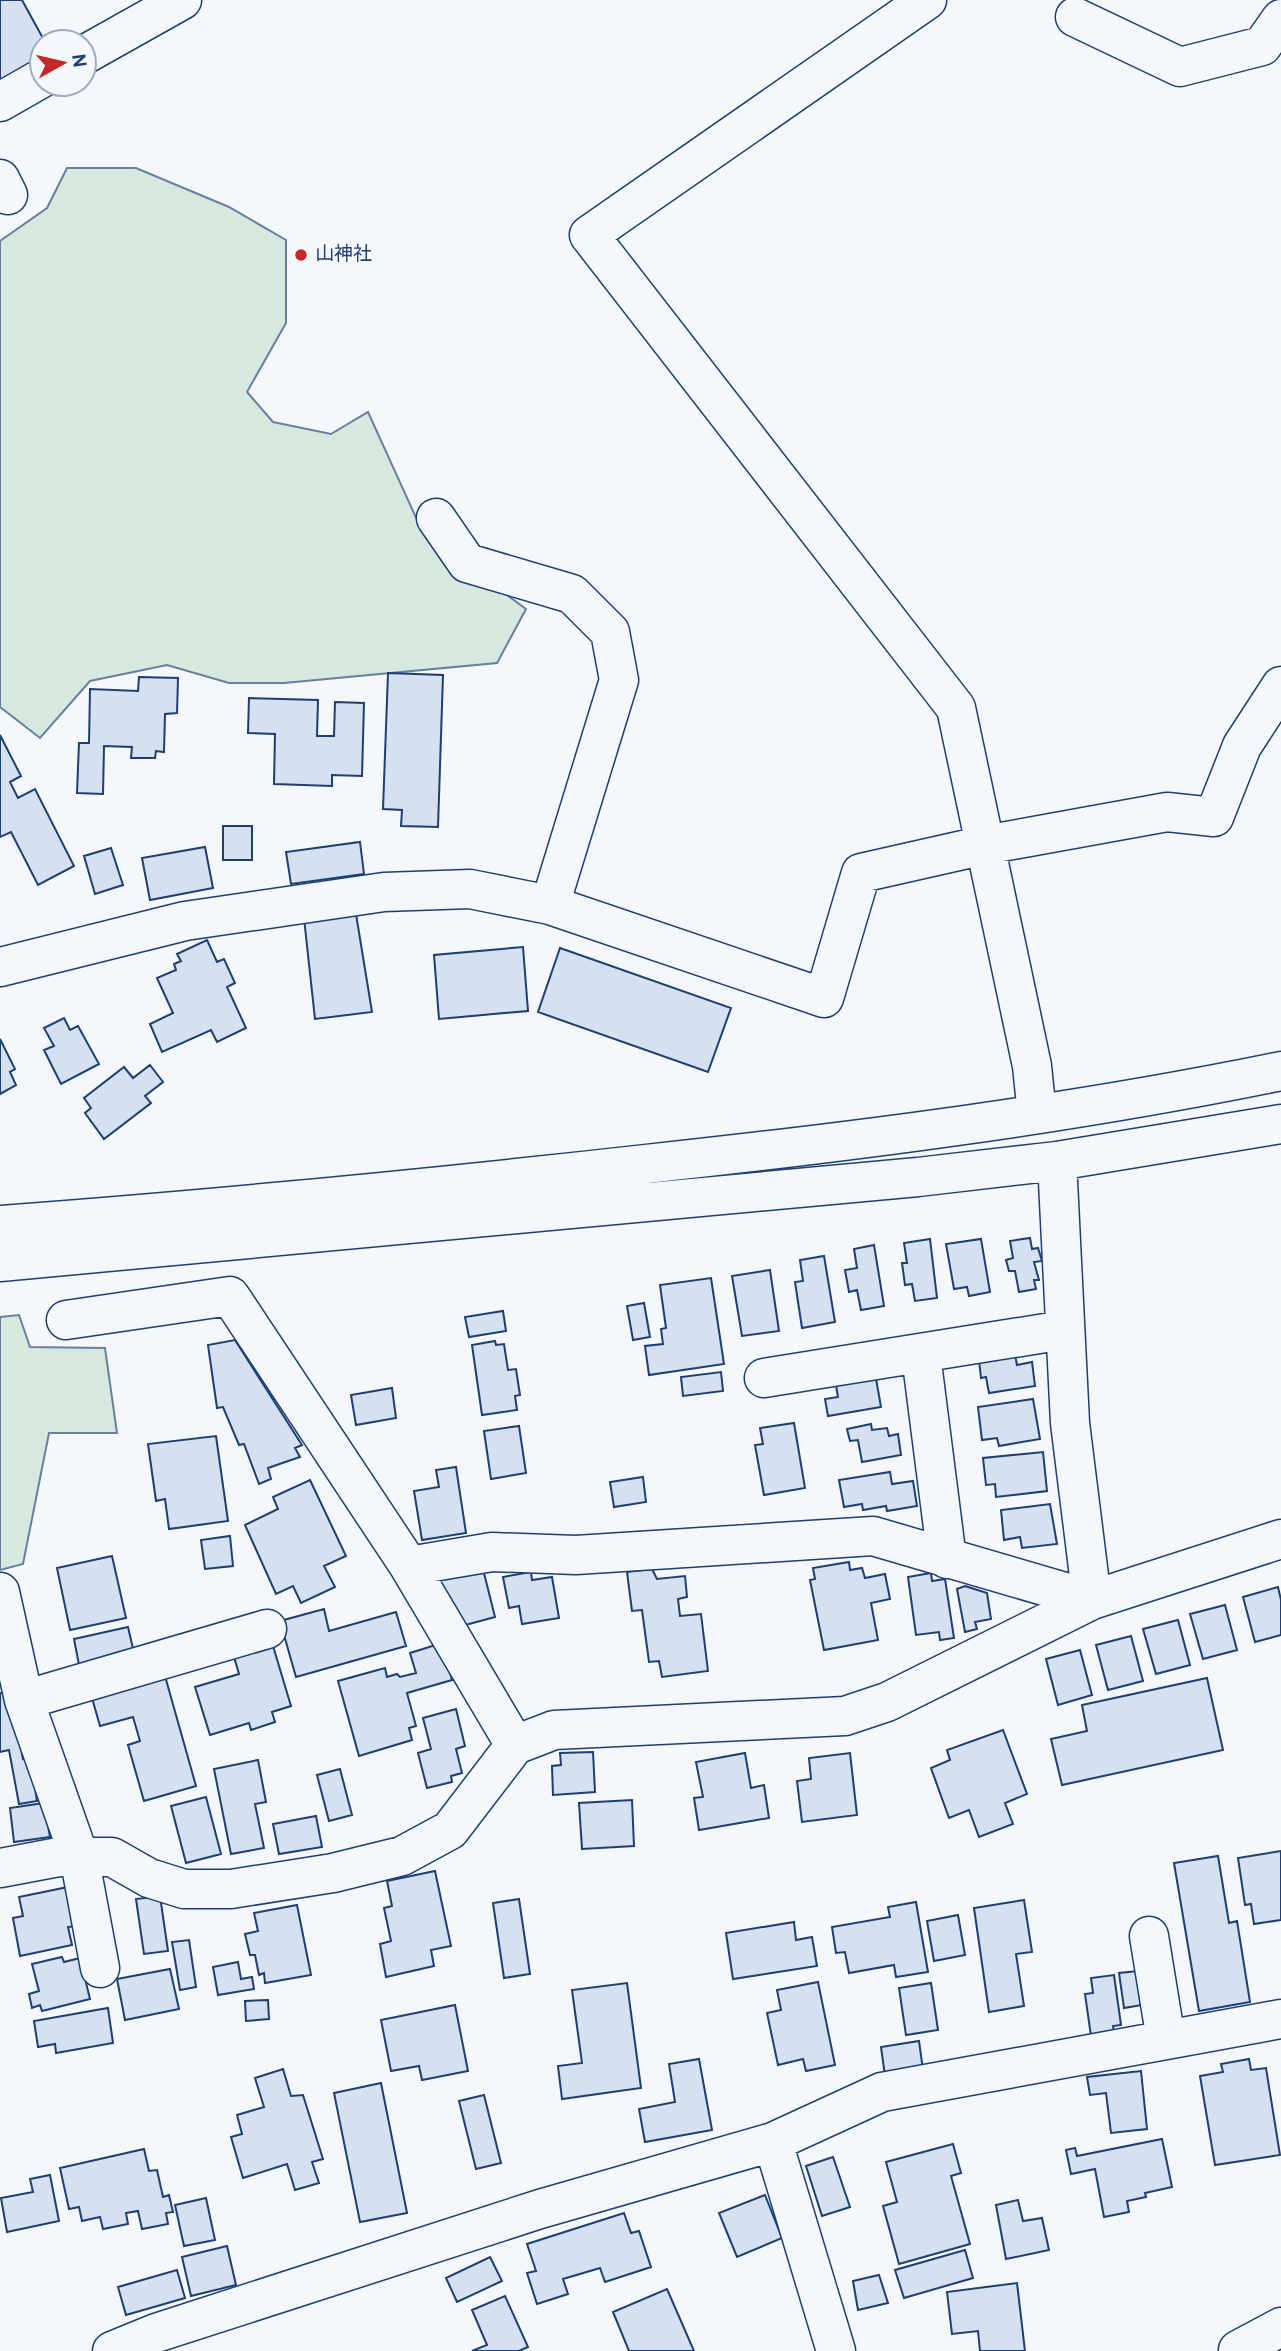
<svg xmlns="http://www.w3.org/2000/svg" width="1281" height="2351" font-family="Overpass,'Noto Sans JP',sans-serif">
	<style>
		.green { fill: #d7e8df; stroke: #687fa3; stroke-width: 2 }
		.building { fill: #d5e0f0; stroke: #1d3f73; stroke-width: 2 }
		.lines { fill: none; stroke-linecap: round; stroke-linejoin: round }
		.minor-casing { stroke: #1d3f73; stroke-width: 41 }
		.minor { stroke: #f4f7fb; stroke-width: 38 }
		.poi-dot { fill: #c62828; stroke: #f4f7fb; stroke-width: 2.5 }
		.labels { text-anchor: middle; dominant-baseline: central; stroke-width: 5; stroke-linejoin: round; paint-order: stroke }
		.poi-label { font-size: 19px; fill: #1d3f73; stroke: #f4f7fb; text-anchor: start }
	</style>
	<rect width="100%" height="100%" fill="#f4f7fb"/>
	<path class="green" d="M67 168H136L229 207 286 240V323L247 392 273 422 331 434 368 412 423 533 526 609 497 663 284 683H229L167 665 90 681 40 738 0 707V241L47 208Z
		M19 1315 30 1347 105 1348 117 1433H49L23 1564 0 1570V1317Z"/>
	<path class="building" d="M0 0H22L45 42H42V60L0 83Z
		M388 673 443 675 438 827 401 826 402 810 383 809Z
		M139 677 178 678 177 713 165 714 164 752 156 751 155 758H131L132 747 104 746 103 794 77 793 79 743H89L90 689 138 691Z
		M249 698 318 700 317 736H334L335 702 364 703 362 776 332 775V786L274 784 275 734 248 733Z
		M0 735 21 776 10 782 18 798 35 789 74 866 38 885 11 832 0 837Z
		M223 826H252V860H223Z
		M360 842 364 874 291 884 286 852Z
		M205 847 213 888 150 900 142 858Z
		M111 848 123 885 95 894 84 856Z
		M356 914 372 1012 315 1019 304 918Z
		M207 940 217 962 224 959 235 983 227 987 246 1028 217 1042 211 1030 162 1052 150 1024 173 1013 157 978 176 970 174 964 181 961 177 954Z
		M523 947 528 1011 439 1019 434 955Z
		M560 948 731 1008 708 1072 538 1012Z
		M64 1018 70 1030 78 1026 99 1064 61 1084 44 1050 54 1046 44 1028Z
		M0 1039 15 1069 10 1072 16 1085 0 1094Z
		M150 1065 163 1082 145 1096 151 1103 104 1139 85 1113 91 1108 84 1098 124 1067 133 1078Z
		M1030 1238 1032 1249 1038 1248 1042 1261 1034 1262 1039 1280H1034L1036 1289 1019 1292 1015 1271H1009L1006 1260 1013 1258 1010 1241Z
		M930 1239 937 1298 915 1301 912 1284 905 1285 902 1263H907L904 1243Z
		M981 1239 990 1292 969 1296 967 1287 954 1289 946 1244Z
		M874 1245 884 1306 861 1310 857 1290 849 1292 845 1270 857 1268 854 1249Z
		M824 1256 835 1322 802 1328 795 1282 803 1281 800 1260Z
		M770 1270 779 1331 742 1336 732 1276Z
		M711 1278 724 1364 649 1375 645 1346 663 1344 661 1329 666 1328 660 1285Z
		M644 1303 650 1337 633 1340 627 1306Z
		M503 1311 506 1331 469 1337 465 1317Z
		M235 1340 302 1445 295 1448 300 1457 268 1468 271 1479 259 1484 244 1444 239 1445 223 1407 217 1408 208 1345Z
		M495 1341 496 1345 504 1344 508 1370 516 1369 520 1395 515 1396 517 1410 482 1415 472 1345Z
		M1015 1355 1017 1365 1032 1362 1035 1386 989 1393 986 1377 981 1378 979 1360Z
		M721 1372 723 1391 683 1396 681 1377Z
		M875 1373 881 1407 828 1416 825 1399 838 1397 835 1380Z
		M392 1388 396 1418 356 1425 351 1395Z
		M1033 1399 1040 1439 999 1446 997 1438 982 1440 978 1407Z
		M794 1423 805 1488 764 1495 755 1445 763 1444 760 1428Z
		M871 1424 872 1430 887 1428 889 1436 898 1434 901 1455 862 1462 858 1440 850 1441 847 1429Z
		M519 1426 526 1473 491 1479 484 1431Z
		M216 1436 228 1521 169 1529 165 1499 156 1501 148 1444Z
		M1043 1452 1047 1491 996 1497 995 1484 986 1485 983 1458Z
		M456 1467 466 1533 422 1540 414 1491 439 1487 436 1470Z
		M890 1472 892 1484 913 1481 917 1506 887 1511 886 1506 863 1510 862 1504 844 1507 839 1480Z
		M643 1477 646 1502 614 1507 610 1482Z
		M310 1480 346 1556 324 1566 335 1587 301 1603 293 1586 276 1594 245 1525 278 1509 273 1497Z
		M1050 1504 1057 1544 1022 1548 1020 1537 1004 1540 1001 1510Z
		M230 1536 233 1566 205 1569 201 1540Z
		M112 1556 126 1618 70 1630 57 1568Z
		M849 1562 850 1570 862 1568 865 1578 885 1574 890 1599 871 1603 878 1640 824 1650 810 1580 815 1579 813 1568Z
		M482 1565 495 1617 458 1627 451 1599 441 1602 428 1579Z
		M652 1569 657 1579 685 1576 687 1597 678 1599 680 1616 701 1614 708 1671 662 1677 659 1661 649 1662 642 1610 632 1611 627 1572Z
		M531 1572 532 1580 552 1577 559 1618 522 1624 519 1606 509 1608 503 1577Z
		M931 1573 932 1581 945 1579 954 1638 940 1640 939 1632 916 1635 908 1577Z
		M965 1586 987 1593 991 1619 975 1622 977 1629 965 1632 957 1589Z
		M1278 1587 1281 1600V1635L1255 1642 1243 1597Z
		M1225 1605 1237 1650 1203 1659 1190 1614Z
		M324 1609 329 1631 396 1612 406 1646 296 1677 280 1621Z
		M1178 1620 1190 1665 1156 1674 1143 1629Z
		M128 1627 134 1653 79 1665 74 1639Z
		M1131 1636 1143 1681 1108 1690 1096 1645Z
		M442 1643 452 1680 407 1693 416 1726 409 1728 412 1740 359 1756 338 1681 385 1668 387 1677 397 1674 400 1677 416 1673 410 1653Z
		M273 1646 291 1706 272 1712 275 1722 251 1730 249 1723 210 1735 195 1687 239 1674 234 1657Z
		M1080 1650 1092 1695 1058 1705 1046 1659Z
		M165 1676 196 1786 144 1801 128 1745 140 1741 133 1717 100 1726 92 1698Z
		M1207 1678 1223 1750 1062 1785 1051 1739 1087 1731 1082 1705Z
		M11 1692 23 1759 30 1758 37 1801 19 1804 9 1750 0 1752V1693Z
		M456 1709 465 1746 456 1749 462 1773 451 1776 452 1782 427 1788 418 1753 431 1749 423 1718Z
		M1003 1730 1027 1794 1005 1803 1013 1824 979 1837 969 1810 949 1818 931 1768 950 1760 947 1750Z
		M593 1752 595 1792 553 1795 552 1766 561 1765 560 1753Z
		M745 1753 751 1788 764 1785 769 1818 699 1830 694 1798 703 1797 696 1762Z
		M850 1753 857 1815 802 1822 797 1781 811 1779 809 1758Z
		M258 1760 266 1802 255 1804 264 1848 231 1854 214 1769Z
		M340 1769 352 1815 329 1821 317 1775Z
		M206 1797 221 1854 186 1863 171 1806Z
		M632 1800 634 1846 582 1849 579 1803Z
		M44 1803 50 1837 14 1842 10 1808Z
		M316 1816 322 1847 279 1854 273 1824Z
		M1281 1851V1920L1254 1924 1251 1904 1245 1905 1238 1858Z
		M1218 1856 1229 1923 1237 1921 1250 2002 1199 2011 1174 1863Z
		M435 1871 451 1946 431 1950 434 1966 386 1977 380 1944 391 1941 384 1908 392 1906 387 1881Z
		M68 1887 76 1926 68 1927 72 1945 20 1956 13 1918 23 1916 19 1897Z
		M160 1896 168 1951 144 1954 136 1899Z
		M519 1899 530 1974 504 1978 493 1903Z
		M1024 1900 1032 1952 1016 1954 1024 2006 989 2012 974 1908Z
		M916 1902 928 1972 896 1977 894 1965 849 1973 845 1952 836 1953 832 1927 890 1917 888 1907Z
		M297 1905 311 1975 265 1983 264 1973 259 1975 255 1955H250L245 1934 258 1931 254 1913Z
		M958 1915 965 1955 934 1961 927 1921Z
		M794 1922 796 1940 812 1937 817 1966 733 1979 726 1933Z
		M189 1940 196 1987 180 1990 172 1942Z
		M62 1957 64 1962 80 1958 90 1999 42 2011 40 2005 32 2008 29 1994 39 1991 32 1964Z
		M238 1962 241 1979 252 1977 254 1989 218 1995 213 1967Z
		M170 1969 179 2009 125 2020 117 1979Z
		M1138 1971 1142 2005 1124 2008 1119 1973Z
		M1114 1975 1121 2025 1113 2026 1114 2033 1091 2036 1085 1994 1093 1993 1091 1978Z
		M818 1982 835 2065 806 2071 803 2059 778 2065 767 2013 781 2010 777 1990Z
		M627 1983 641 2088 562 2099 558 2066 582 2063 572 1990Z
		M931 1983 938 2030 906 2035 899 1988Z
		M268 2000 269 2019 246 2021 245 2001Z
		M455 2005 468 2071 422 2080 419 2066 391 2071 381 2020Z
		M108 2008 113 2043 56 2053 55 2044 38 2047 34 2021Z
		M919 2041 923 2070 885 2076 881 2047Z
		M699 2059 712 2130 645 2142 639 2109 675 2102 669 2064Z
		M1249 2059 1251 2070 1266 2068 1280 2155 1215 2165 1200 2076 1223 2072 1221 2064Z
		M283 2069 291 2096 303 2095 323 2159 312 2162 319 2183 295 2190 287 2164 243 2178 231 2137 242 2134 237 2115 264 2107 255 2078Z
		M1141 2071 1147 2129 1111 2133 1106 2093 1090 2095 1087 2077Z
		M381 2083 407 2213 360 2222 334 2093Z
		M484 2095 501 2163 476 2169 459 2101Z
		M1162 2139 1172 2187 1145 2193 1146 2197 1127 2201 1129 2212 1104 2217 1095 2169 1071 2174 1066 2150 1075 2148 1077 2156Z
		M953 2144 961 2173 951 2176 970 2244 899 2264 883 2206 897 2202 886 2162Z
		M144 2149 149 2171 157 2170 163 2197 169 2195 173 2212 166 2213 168 2224 142 2229 138 2211 126 2213 128 2224 103 2229 100 2217 82 2221 79 2207 69 2209 60 2168Z
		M833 2157 850 2207 822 2216 806 2166Z
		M50 2175 59 2221 7 2232 1 2198 33 2192 30 2179Z
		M765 2195 782 2238 737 2257 719 2213Z
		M206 2198 215 2240 184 2246 175 2205Z
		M1018 2200 1023 2221 1042 2218 1049 2250 1006 2259 996 2205Z
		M624 2213 631 2233 639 2231 651 2267 605 2282 600 2268 563 2279 568 2294 537 2304 527 2273 536 2271 527 2244Z
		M227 2246 236 2285 191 2296 182 2257Z
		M965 2250 973 2278 904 2298 895 2270Z
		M490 2257 502 2281 457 2302 446 2278Z
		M177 2270 185 2298 126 2315 118 2287Z
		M879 2275 888 2303 858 2310 853 2281Z
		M1017 2283 1025 2351H980L978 2331 952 2334 947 2292Z
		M667 2289 694 2351H629L613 2312Z
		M505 2296 528 2347 519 2351H472L487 2345 472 2310Z"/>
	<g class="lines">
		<g class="minor-casing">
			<path id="minor" d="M927 0 589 235 956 708 1032 1066 1037 1114
				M1075 17 1180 67 1262 46 1281 19
				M84 55 182 0
				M0 102 42 78
				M0 179 8 195
				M436 518 467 563 572 594 610 632 619 680 550 905
				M0 967 185 921 384 892 470 889 550 905 824 998 861 873 985 845 1167 812 1214 817 1242 746 1281 686
				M1057 1161 1070 1423 1092 1600
				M0 1225C216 1209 431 1188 646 1164 859 1141 1071 1114 1281 1071
				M0 1262 918 1177 1057 1161 1281 1124
				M66 1320 230 1296 409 1566 515 1745
				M921 1355 947 1559
				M764 1378 1064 1330
				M409 1566 492 1552 576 1555 873 1536 1092 1600
				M0 1592 24 1700
				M0 1868 64 1856 112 1857 149 1878 184 1889H231L333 1873 402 1856 450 1830 515 1745 554 1730 845 1716 887 1702 1092 1600 1281 1539
				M1149 1936 1166 2040
				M100 1968 79 1856 24 1700 267 1629
				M773 2142 836 2351
				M1238 2350 1281 2327
				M112 2351 156 2333 540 2209 773 2142 882 2092 1281 2019"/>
		</g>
		<use href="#minor" class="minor"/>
	</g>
	<circle class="poi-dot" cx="301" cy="255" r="7"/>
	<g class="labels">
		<g class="poi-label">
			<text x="315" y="255">山神社</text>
		</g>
	</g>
	<g transform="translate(63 63) rotate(82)"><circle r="33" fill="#f4f7fb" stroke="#9eadc5" stroke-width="2"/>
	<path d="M0-5L12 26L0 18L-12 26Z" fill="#c62828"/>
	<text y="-10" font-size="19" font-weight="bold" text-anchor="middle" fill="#1d3f73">N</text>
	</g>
</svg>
